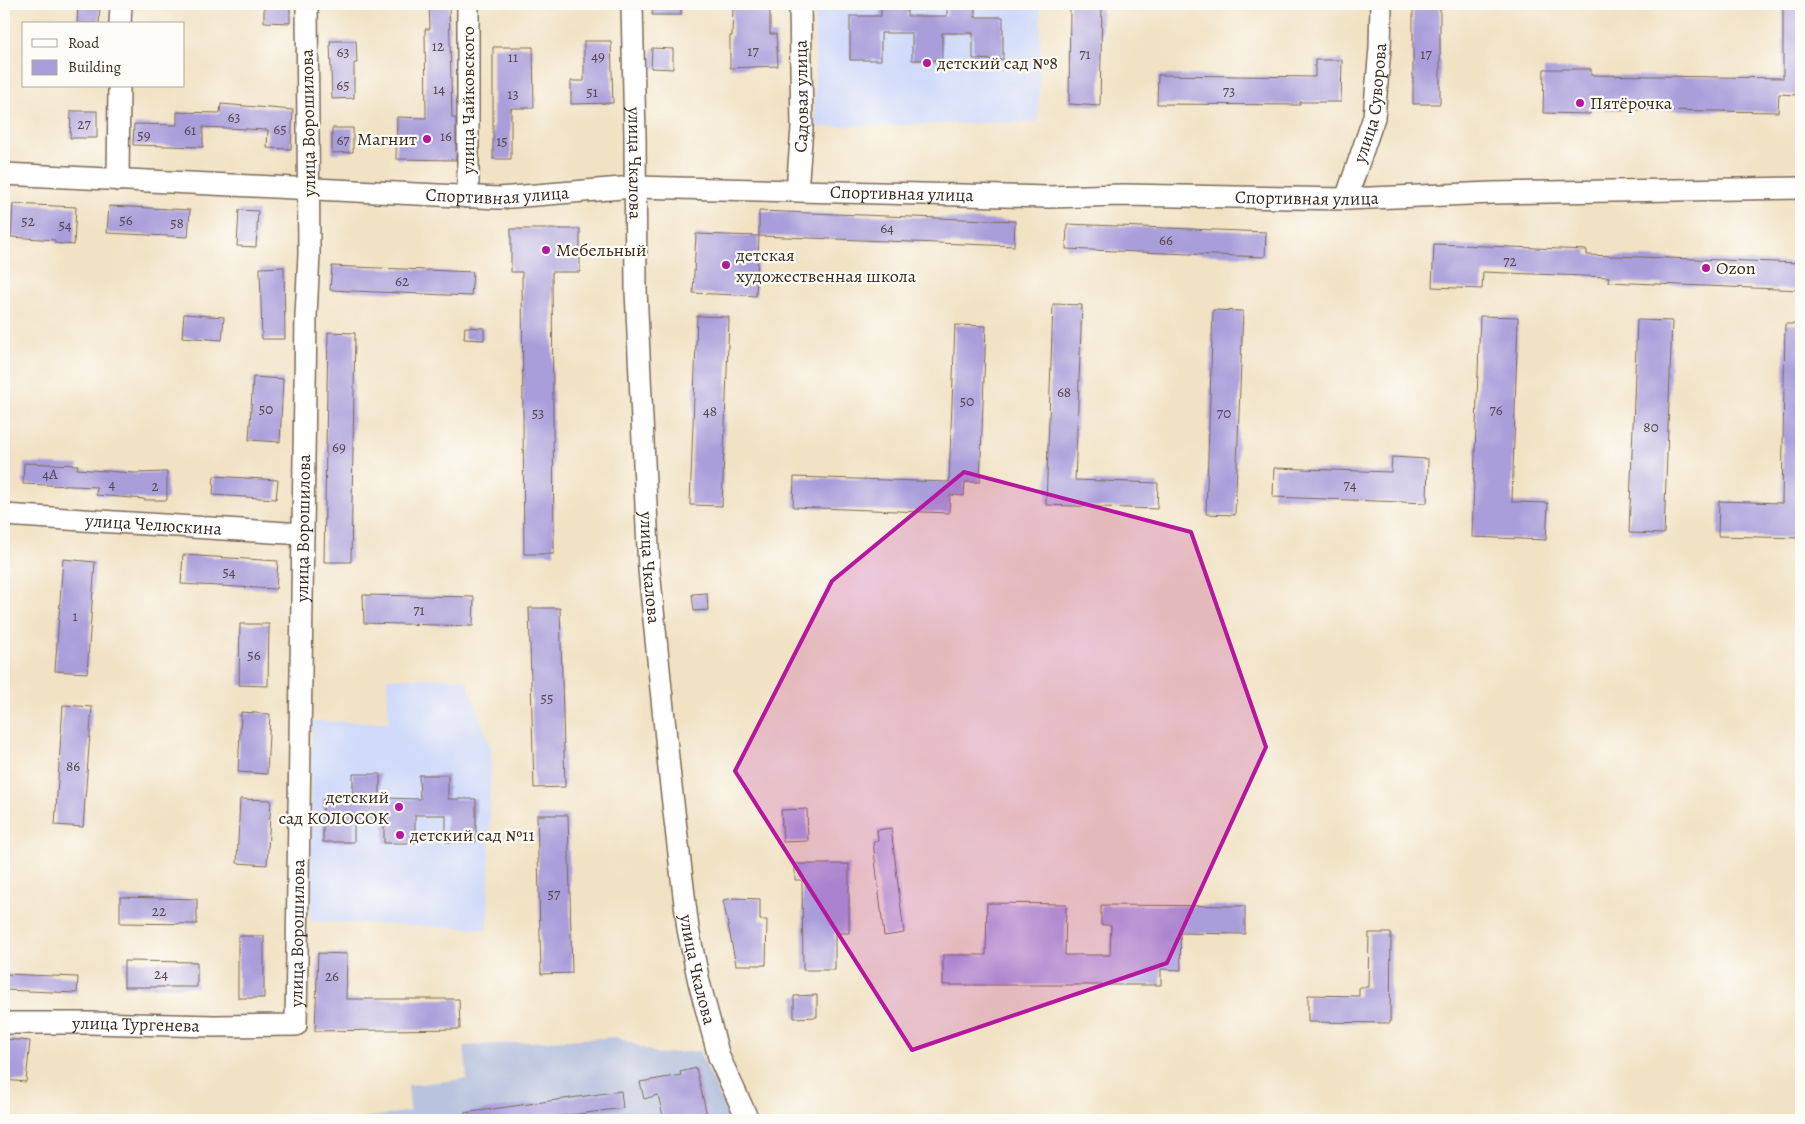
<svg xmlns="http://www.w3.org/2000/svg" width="1805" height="1124" font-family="Alegreya,serif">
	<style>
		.built { fill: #d0daf9 }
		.industrial { fill: #bac4de }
		.building { fill: #a99dda }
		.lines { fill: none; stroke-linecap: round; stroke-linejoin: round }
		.minor-casing { stroke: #7b6a58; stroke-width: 24 }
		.minor { stroke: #fff; stroke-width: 21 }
		.marked { fill: #b5179e; fill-opacity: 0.2; stroke: #b5179e; stroke-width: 4; stroke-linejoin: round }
		.poi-dot { fill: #b5179e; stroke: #fdfcf7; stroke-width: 2 }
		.labels { text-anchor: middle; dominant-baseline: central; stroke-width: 4.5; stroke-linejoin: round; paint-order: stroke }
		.number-label { font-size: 15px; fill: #56474d }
		.poi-label { font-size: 18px; fill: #3b2a1e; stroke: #fdfcf7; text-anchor: start }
		.street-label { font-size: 18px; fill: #3b2a1e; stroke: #fdfcf7 }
	</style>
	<rect width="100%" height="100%" fill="#fdfcf7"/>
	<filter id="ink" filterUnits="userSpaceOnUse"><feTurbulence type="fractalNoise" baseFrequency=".02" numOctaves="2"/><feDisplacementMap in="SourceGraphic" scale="10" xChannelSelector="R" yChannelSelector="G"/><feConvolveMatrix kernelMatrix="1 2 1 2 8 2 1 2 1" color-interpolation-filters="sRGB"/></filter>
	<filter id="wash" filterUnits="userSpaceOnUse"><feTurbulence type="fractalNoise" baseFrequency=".0096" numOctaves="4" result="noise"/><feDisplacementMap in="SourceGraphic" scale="20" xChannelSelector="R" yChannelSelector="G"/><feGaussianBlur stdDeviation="1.12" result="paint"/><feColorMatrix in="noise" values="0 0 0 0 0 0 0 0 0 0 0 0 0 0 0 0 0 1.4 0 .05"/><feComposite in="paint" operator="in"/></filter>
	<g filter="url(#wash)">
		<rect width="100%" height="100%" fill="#f1e2c4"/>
		<path class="built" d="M815 4H1041L1038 122 815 127Z
			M387 678 466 679 491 748 488 929 310 921 312 721 389 723Z"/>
		<path class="industrial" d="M616 1037 658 1054 699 1051 720 1097 732 1120H355L410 1111 408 1085 467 1079 464 1046Z"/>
		<g id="blocks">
			<path class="building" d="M78 4H100L99 24H77Z
				M264 4H290V23L264 22Z
				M429 4H449L452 118H456V160L396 159 397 117 426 118 425 29H430Z
				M653 4H681V15H652Z
				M733 4H770V34H776L778 66 730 68V36H732Z
				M881 4H907V16H947V4H975V17H1003V60L973 59V33H942V60H912V33H881V60H850V16H881Z
				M1070 4H1102L1100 106 1069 104Z
				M1413 4H1440V104H1413Z
				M1783 4H1801V82H1797L1796 95 1779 94 1778 112 1590 109V114L1543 113 1544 69H1591V75L1783 78Z
				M330 41H356L357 63H354V98L332 99Z
				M584 41H611L613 103 571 104V81H584Z
				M493 47H533L534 108H511V159H493Z
				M652 48 673 49V69L651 68Z
				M1315 60H1342L1341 102H1300V105L1157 104 1158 75 1315 77Z
				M221 104 293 110 291 149 267 148 268 130 203 127V147L133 145 134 124 177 125V112L220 113Z
				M71 111H97V138H70Z
				M332 128H353V152L332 153Z
				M13 204 76 207 74 245 55 243V240L11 237Z
				M109 206 190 210 188 237 107 233Z
				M239 210 258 211 256 247 237 246Z
				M759 211 1015 221 1014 246 759 236Z
				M1067 224 1266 232 1265 257 1066 249Z
				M511 229H580V272H552L554 554H524L522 272H511Z
				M696 234 759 236 756 296 693 293Z
				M1434 244 1587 250V255L1801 263V290L1608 282 1609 277 1483 272 1482 289 1432 287Z
				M332 266 473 272 471 296 330 290Z
				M284 267 285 339H262L260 268Z
				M1053 304 1082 305 1075 480 1158 483 1157 509 1046 505Z
				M1213 310 1243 311 1235 515 1206 514Z
				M184 314 224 317 222 340 182 337Z
				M697 316 729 317 722 506 690 505Z
				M1480 316 1518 317 1512 502 1548 503 1546 540 1472 537Z
				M1637 320 1672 321 1664 534 1629 533Z
				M1785 324H1801V538L1718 536 1719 501 1782 503Z
				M955 325 986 326 980 482H965L964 496 950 495 949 513 793 507 794 477 949 482Z
				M465 327 484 328V340L464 339Z
				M328 332 355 333 351 562H324Z
				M253 377 283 379 280 442 249 440Z
				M1392 457 1428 459 1427 503 1273 497 1274 468 1391 472Z
				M24 463 78 465 77 469 135 473 167 472V500H144V499L96 495 97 487 23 484Z
				M214 476 278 480 276 499 213 495Z
				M183 555 278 561 276 589 181 584Z
				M63 559 95 562 87 673 55 671Z
				M707 593 708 610 694 611 692 594Z
				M363 595 474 597 473 626 364 623Z
				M529 608H560L565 787 534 788Z
				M240 624H269L268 686 239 685Z
				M63 705 92 707 83 827 55 825Z
				M241 712 270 714 267 774 238 772Z
				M353 774H380V798L420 799 419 775H448V799H476V842H446V815H415V843H384V816H354V842H323V799H353Z
				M240 799 271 800 267 865 237 863Z
				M807 809 808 841 783 842 781 810Z
				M537 815H568L572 973 541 974Z
				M891 828 904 933 884 936 873 842 878 841 877 830Z
				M795 864H849V933H835V970H803L802 880H795Z
				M120 897 197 899V924L120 923Z
				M734 898 760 899V920H767L766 965H736L723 900Z
				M987 903 1066 904 1065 955H1110L1111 925H1101V905L1245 906V934L1180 933 1181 970 1161 969V985H943V955H986Z
				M1369 933H1391L1390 1023 1308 1022V995L1359 996V987H1368Z
				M238 936H264V998H238Z
				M318 953 347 954 346 999H459L460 1029 315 1031Z
				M124 961 197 962V987H124Z
				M4 974 78 977 77 993 4 990Z
				M817 995V1017L794 1018V996Z
				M4 1039 30 1041 26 1082 4 1080Z
				M696 1068 708 1120H664L658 1095 644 1099 640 1082 681 1075 680 1072Z
				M621 1091 623 1108 534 1120H465L464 1113Z"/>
		</g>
	</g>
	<g filter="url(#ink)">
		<use href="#blocks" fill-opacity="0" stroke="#7b6a58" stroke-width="1"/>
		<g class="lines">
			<g class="minor-casing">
				<g id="minor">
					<path d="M468 4V197"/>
					<path id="s1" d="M632 4 635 138 636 290 649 570 670 778 688 929 699 982 719 1057 748 1120"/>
					<path d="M120 24 121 4"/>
					<path id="s2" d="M4 174 499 198 634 187 1048 197 1122 195 1346 199 1493 193 1801 188"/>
					<path d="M118 180 119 86"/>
					<path id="s3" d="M797 190 802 128 800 4"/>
					<path id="s4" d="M1346 199 1374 117 1380 48 1381 4"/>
					<path id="s5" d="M4 515 303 534"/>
					<path id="s6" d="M4 1023H90L214 1026 296 1025 306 316 309 254 307 4"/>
				</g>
			</g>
			<use href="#minor" class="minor"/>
		</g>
	</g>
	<path class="marked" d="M964 472 1191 532 1266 747 1167 963 912 1050 735 771 832 581Z"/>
	<g class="poi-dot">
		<circle cx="927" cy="63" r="5"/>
		<circle cx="1580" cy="103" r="5"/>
		<circle cx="427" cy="139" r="5"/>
		<circle cx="546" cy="250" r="5"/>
		<circle cx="726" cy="265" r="5"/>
		<circle cx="1706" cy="268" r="5"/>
		<circle cx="399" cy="807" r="5"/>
		<circle cx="400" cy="835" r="5"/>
	</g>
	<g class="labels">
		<g class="number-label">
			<text x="438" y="46">12</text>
			<text x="753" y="51">17</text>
			<text x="343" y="52">63</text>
			<text x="1085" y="54">71</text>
			<text x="1426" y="54">17</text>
			<text x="598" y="56">49</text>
			<text x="513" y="57">11</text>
			<text x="343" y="85">65</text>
			<text x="439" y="89">14</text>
			<text x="1229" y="91">73</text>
			<text x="592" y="92">51</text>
			<text x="513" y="94">13</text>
			<text x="234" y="117">63</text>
			<text x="84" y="124">27</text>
			<text x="280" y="129">65</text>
			<text x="190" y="130">61</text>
			<text x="144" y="135">59</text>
			<text x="446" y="136">16</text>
			<text x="343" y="140">67</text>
			<text x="502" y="141">15</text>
			<text x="126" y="220">56</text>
			<text x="28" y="221">52</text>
			<text x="177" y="223">58</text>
			<text x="65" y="225">54</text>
			<text x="887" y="228">64</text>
			<text x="1166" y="240">66</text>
			<text x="1510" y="261">72</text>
			<text x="402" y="281">62</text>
			<text x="1064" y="392">68</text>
			<text x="967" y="401">50</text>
			<text x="266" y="409">50</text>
			<text x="1496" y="410">76</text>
			<text x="710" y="411">48</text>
			<text x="538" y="413">53</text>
			<text x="1224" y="413">70</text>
			<text x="1651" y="427">80</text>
			<text x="339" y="447">69</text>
			<text x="50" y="474">4А</text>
			<text x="112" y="484">4</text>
			<text x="1350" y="485">74</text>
			<text x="155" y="486">2</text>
			<text x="229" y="572">54</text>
			<text x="419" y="610">71</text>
			<text x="75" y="616">1</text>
			<text x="254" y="655">56</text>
			<text x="547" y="698">55</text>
			<text x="73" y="766">86</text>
			<text x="554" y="894">57</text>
			<text x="159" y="911">22</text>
			<text x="161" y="974">24</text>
			<text x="332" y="976">26</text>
		</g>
		<g class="poi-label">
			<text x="937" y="63">детский сад №8</text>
			<text x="1590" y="103">Пятёрочка</text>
			<text x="417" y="139" text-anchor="end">Магнит</text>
			<text x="556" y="250">Мебельный</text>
			<text x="736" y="255">детская<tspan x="736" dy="21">художественная школа</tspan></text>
			<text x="1716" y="268">Ozon</text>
			<text x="389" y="797" text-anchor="end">детский<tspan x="389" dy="21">сад КОЛОСОК</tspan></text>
			<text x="410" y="835">детский сад №11</text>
		</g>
		<g class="street-label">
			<text stroke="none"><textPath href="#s3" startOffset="94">Садовая улица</textPath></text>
			<text transform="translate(468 100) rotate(-90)">улица Чайковского</text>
			<text stroke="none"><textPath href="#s4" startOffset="100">улица Суворова</textPath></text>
			<text transform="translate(308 123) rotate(-91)">улица Ворошилова</text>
			<text stroke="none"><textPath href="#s1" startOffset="159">улица Чкалова</textPath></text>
			<text stroke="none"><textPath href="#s2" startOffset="494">Спортивная улица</textPath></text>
			<text stroke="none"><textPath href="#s2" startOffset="899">Спортивная улица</textPath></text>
			<text stroke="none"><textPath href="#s2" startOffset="1304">Спортивная улица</textPath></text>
			<text stroke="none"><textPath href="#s5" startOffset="150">улица Челюскина</textPath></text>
			<text stroke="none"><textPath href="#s6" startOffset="789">улица Ворошилова</textPath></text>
			<text stroke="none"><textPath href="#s1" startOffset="564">улица Чкалова</textPath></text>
			<text stroke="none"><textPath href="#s6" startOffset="384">улица Ворошилова</textPath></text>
			<text stroke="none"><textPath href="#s1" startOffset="969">улица Чкалова</textPath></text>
			<text stroke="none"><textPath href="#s6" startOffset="132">улица Тургенева</textPath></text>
		</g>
	</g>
	<rect width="1805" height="1124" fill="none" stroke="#fdfcf7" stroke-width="20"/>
	<rect x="22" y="22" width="162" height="65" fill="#fdfcf7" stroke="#afa8a0"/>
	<rect x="32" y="39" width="25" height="8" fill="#ffffff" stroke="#afa8a0"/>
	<text x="68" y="48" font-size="15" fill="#3b2a1e">Road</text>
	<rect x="32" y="60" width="25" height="15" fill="#a99dda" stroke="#afa8a0"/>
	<text x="68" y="72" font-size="15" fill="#3b2a1e">Building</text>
</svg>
